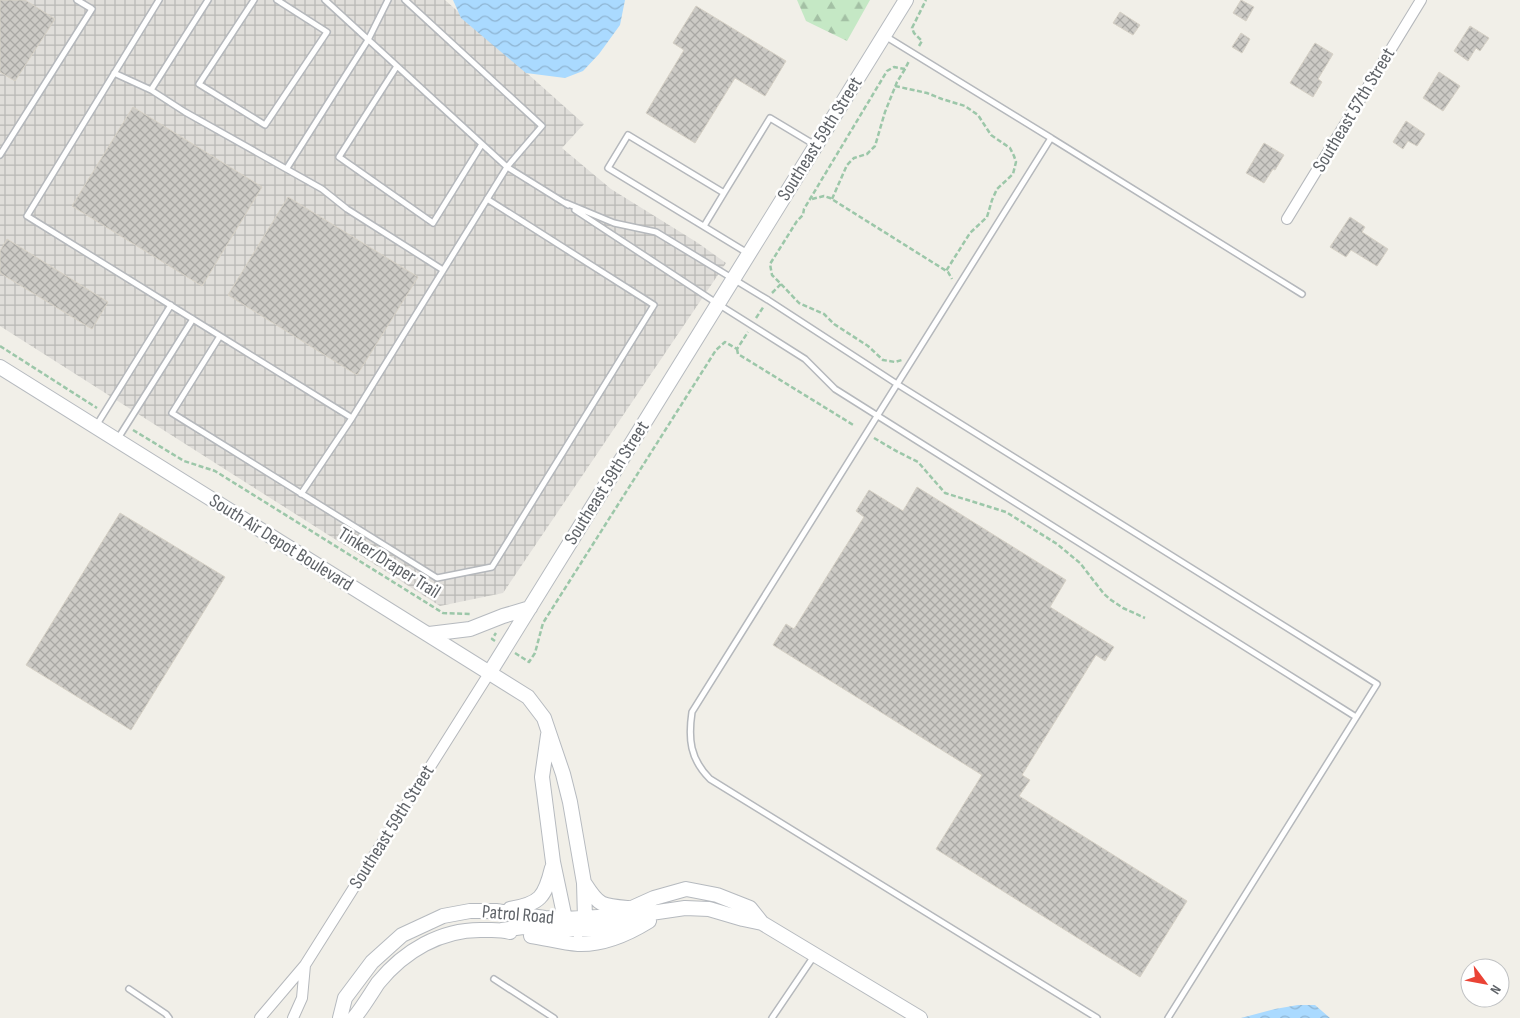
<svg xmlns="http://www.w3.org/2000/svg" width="1520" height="1018" font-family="'Sofia Sans Condensed',sans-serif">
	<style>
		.industrial { fill: url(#industrial-grid) }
		.forest { fill: url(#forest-firs) }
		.water { fill: url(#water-waves) }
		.building { fill: url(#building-cross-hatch); stroke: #d6d1c6 }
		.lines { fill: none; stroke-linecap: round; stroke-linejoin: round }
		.lane-casing { stroke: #b5b8bc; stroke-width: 8 }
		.street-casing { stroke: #b5b8bc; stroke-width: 12 }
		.secondary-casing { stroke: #b6babf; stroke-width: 16 }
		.path { stroke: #9cc7a9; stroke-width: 2.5; stroke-dasharray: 5 2.5; stroke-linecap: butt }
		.lane { stroke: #fff; stroke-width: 5 }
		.street { stroke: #fff; stroke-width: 10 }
		.secondary { stroke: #fff; stroke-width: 14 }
		.labels { text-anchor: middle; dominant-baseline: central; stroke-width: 5; stroke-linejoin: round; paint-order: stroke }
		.street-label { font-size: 19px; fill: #5f6368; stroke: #fff }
	</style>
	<defs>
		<pattern id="industrial-grid" width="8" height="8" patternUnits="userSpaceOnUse" patternTransform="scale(1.25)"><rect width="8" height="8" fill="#e0deda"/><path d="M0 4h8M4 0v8" fill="none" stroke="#b9b8b5"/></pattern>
		<pattern id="forest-firs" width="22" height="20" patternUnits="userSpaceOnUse" patternTransform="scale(1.25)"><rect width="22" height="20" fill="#c5e8c5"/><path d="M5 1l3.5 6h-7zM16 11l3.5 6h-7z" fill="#a3c0a4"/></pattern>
		<pattern id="water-waves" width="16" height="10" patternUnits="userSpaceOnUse" patternTransform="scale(1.25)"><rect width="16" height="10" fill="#aadaff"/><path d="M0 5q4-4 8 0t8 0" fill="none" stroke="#8eb4d2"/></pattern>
		<pattern id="building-cross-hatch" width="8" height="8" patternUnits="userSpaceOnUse" patternTransform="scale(1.25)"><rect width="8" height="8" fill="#cccac5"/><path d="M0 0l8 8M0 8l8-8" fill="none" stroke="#a9a8a4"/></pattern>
	</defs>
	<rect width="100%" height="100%" fill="#f1efe8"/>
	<path class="industrial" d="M0 0H445L584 124 562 148 611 189 698 243 726 263 503 593 440 606 0 326Z"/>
	<path class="forest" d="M797 0H870L847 41 806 21Z"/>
	<path class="water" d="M453 0H625L620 25 599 54 583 71 565 78 526 73 461 18Z
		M1298 1005H1315L1330 1018H1241L1275 1009Z"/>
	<path class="building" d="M0 0H25L55 19 15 81 0 72Z
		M1241 0 1254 7 1246 21 1233 13Z
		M696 6 786 61 765 96 735 78 695 143 646 113 684 50 673 43Z
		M1120 12 1140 25 1133 35 1113 23Z
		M1470 26 1489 38 1480 51 1476 48 1468 61 1454 51Z
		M1241 33 1250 39 1242 53 1232 47Z
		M1315 43 1333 54 1318 79 1322 82 1313 97 1290 83Z
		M1439 72 1460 86 1443 111 1423 98Z
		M133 107 262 187 202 286 72 206Z
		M1406 121 1425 134 1417 146 1408 141 1403 149 1393 142Z
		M1264 143 1284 155 1275 170 1273 169 1264 183 1246 173Z
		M288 197 418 277 357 375 228 295Z
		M1350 217 1365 227 1362 232 1388 249 1377 266 1351 250 1346 257 1330 247Z
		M7 239 108 302 92 329 0 273V251Z
		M917 487 1066 580 1050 607 1114 647 1105 661 1096 655 1022 775 1030 780 1019 796 1187 901 1140 977 936 849 982 775 773 645 786 624 794 629 864 517 856 511 869 490 903 511Z
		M120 513 225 577 131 730 26 665Z"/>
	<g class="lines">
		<g class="lane-casing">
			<path id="lane" d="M159 0 27 216 220 336
				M254 0 199 84 265 125 327 32 277 0
				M325 0 507 167 568 205
				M885 36 1051 138 692 712C688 739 690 759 710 779L1097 1018
				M397 66 339 157 433 223 482 144
				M114 73 151 90 185 112 322 189 347 209 443 270
				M151 90 208 0
				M1051 138 1302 294
				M0 155 92 9 77 0
				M287 168 368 40 388 0
				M566 203 614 223 656 232 768 300 897 384 1377 684 1168 1018
				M575 210 718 304 805 359 835 389 1356 717
				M704 226 724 193
				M749 254 608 168 628 135 724 193 770 118 815 145
				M352 418 220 336 172 413 437 578 492 567 654 305 487 199
				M96 426 171 305
				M117 440 193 319
				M301 494 352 418 507 167 542 126 405 0
				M494 979 554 1018
				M129 989 166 1014 169 1018
				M772 1018 814 956"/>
		</g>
		<g class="street-casing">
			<path id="street" d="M1287 219 1421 0
				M260 1018 305 965 490 672
				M293 1018 302 998 305 965"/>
		</g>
		<g class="secondary-casing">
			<path id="secondary" d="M0 367 528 697 544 718 563 774 570 802 584 883 585 919 578 931
				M429 634 470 629 503 616 530 608
				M490 672 906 0
				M548 735 542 777 553 862 565 919 570 924
				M585 884C599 906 602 906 628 908
				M510 909C540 904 545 897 552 868
				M502 930 523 927 599 930 626 923 651 913 685 908 709 909 743 919 762 923 920 1018
				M531 936C546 938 562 943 578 944 603 945 628 934 649 921
				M340 1018 345 998 372 962 402 935 443 916 470 911H496L545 918 565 919 614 916 654 898 686 889 717 895 750 908 762 923
				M354 1018C363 1007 370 995 378 983 404 951 441 929 483 930 492 930 501 929 510 932"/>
		</g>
		<path class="path" d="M919 46 922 41 914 33 912 28 926 0
			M895 86 927 93 942 99 965 106 978 115 991 135 1010 148 1014 156 1016 162 1013 174 997 189 992 200 987 217 970 233 946 271
			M812 199 824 196 830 198 948 272 952 279
			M832 199 847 165 854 158 867 154 875 146 885 112 897 82 905 69
			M781 284 799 303 824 314 834 324 868 346 883 360 895 362 902 360
			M772 293 781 284 772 275 770 264 797 221 803 215 804 209 887 71 894 67 905 69 909 61
			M756 318 764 306
			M0 346 97 408
			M737 349 738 354 855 426
			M133 430 184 461 215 471 443 613 472 614
			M874 438 898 452 918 462 945 493 1006 512 1057 544 1080 563 1104 594 1111 600 1123 608 1145 618
			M495 641 492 639 496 633
			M515 653 529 662 535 653 543 623 716 350 725 342 737 349 748 332"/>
		<use href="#lane" class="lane"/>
		<use href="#street" class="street"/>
		<use href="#secondary" class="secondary"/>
	</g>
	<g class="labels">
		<g class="street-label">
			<text transform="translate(1354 110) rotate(-59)">Southeast 57th Street</text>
			<text transform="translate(820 139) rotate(-58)">Southeast 59th Street</text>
			<text transform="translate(607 483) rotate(-58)">Southeast 59th Street</text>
			<text transform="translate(281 543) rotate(32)">South Air Depot Boulevard</text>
			<text transform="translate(389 563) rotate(32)">Tinker/Draper Trail</text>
			<text transform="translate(392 827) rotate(-58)">Southeast 59th Street</text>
			<text transform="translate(518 915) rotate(5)">Patrol Road</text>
		</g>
	</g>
	<g transform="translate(1485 983) rotate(122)"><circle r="24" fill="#ffffff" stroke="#bfc1c3"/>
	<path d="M0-4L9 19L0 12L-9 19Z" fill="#ea4335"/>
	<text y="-8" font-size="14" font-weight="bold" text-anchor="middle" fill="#5f6368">N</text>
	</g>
</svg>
